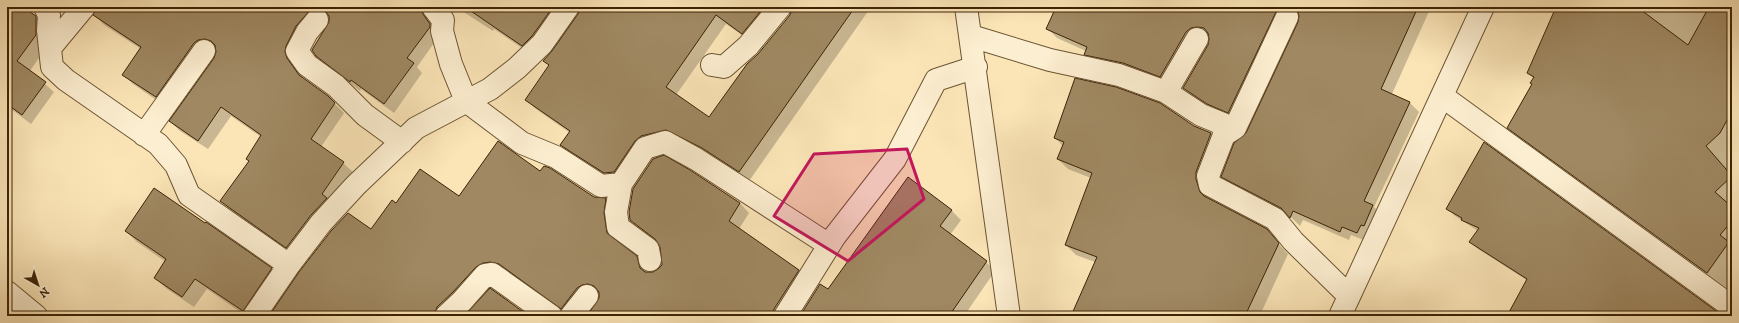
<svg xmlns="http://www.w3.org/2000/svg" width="1739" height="323" font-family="'IM FELL DW Pica',serif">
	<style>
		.shadow { fill: #0003 }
		.building { fill: #9f8862; stroke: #3c2305 }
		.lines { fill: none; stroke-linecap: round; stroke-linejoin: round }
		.minor-casing { stroke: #6c5432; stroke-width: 24 }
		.tertiary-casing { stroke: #6c5432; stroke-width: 24 }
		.minor { stroke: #fceed0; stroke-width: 22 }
		.tertiary { stroke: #fceed0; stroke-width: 22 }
		.marked { fill: #c2185b; fill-opacity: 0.2; stroke: #c2185b; stroke-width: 3; stroke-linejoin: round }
	</style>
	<rect width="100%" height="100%" fill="#fbe5b7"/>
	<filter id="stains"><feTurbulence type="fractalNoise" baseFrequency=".005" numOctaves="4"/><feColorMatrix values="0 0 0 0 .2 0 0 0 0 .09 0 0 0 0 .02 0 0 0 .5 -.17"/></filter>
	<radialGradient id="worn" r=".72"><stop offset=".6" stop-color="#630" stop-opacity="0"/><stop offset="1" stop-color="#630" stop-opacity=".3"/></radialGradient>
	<path class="shadow" d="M7 7H21L35 17 47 29V46L30 71 54 92 31 124 7 106Z
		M98 7H435L439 36 417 67 422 73 394 113 361 89 360 91 327 65 317 55 313 50 330 23V17H323L294 62 296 69 304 80 327 96 344 113 321 147 343 163 353 172 296 257 231 211 221 201 250 161 261 137 231 116 208 149 180 131 170 121 215 59 217 48 208 49 165 106 133 84 124 75 141 49 104 25 95 15Z
		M451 7H570L532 55 494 29 493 31 459 9 456 12Z
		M581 7H782L752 42 726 24 676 95 709 118 791 15 793 7H868L867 8 869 10 749 181 677 139 614 182 570 154 561 145 570 133 536 109 526 100 550 66 544 61 553 52 579 14Z
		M1058 7H1431L1392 94 1410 103 1419 112 1374 207 1382 215 1366 241 1351 235 1349 240 1303 220 1300 226 1290 216 1231 186 1222 176 1247 134 1299 23 1300 14 1296 13 1237 121 1217 113 1193 97 1184 88 1209 45 1210 36 1200 37 1170 85 1094 63 1085 54 1086 51 1057 38 1048 29Z
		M1565 7H1732V292L1516 135 1509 128 1533 84 1534 79 1528 73Z
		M1194 126 1211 134 1220 143 1205 189 1208 199 1266 230 1288 254 1261 313V316H1072L1095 262 1076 255 1066 245 1091 178 1068 169 1058 159 1063 146 1055 138Z
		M541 172 594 197 605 199 615 208 613 223 616 241 636 257 646 267 648 273H653L659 270 663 265 661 246 631 220 740 203 749 213 739 229 799 270 808 280 785 316H588L600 298V293L592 294 570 316 510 273 500 271 447 316H273L371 230 396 204 459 198Z
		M908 179 952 211 961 220 950 235 986 262 995 271 964 316H801L828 291Z
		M1448 209 1721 316H1509L1528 281 1478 249 1471 242 1478 231 1455 216Z
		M126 231 271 269 282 280 246 316 207 289 194 307 167 289 155 278 166 262 137 242Z"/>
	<path class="building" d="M7 7H23L36 16V35L17 61 46 82 22 115 7 104Z
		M96 7H421L423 14 430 24V27L407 58 414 63 384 104 351 80 350 82 316 56 312 50 329 22V16L325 11 320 8H312L296 26 286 46 285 52 287 58 299 75 328 96 335 103 311 139 344 162 322 194 327 198 311 215 286 248 220 201 249 161 246 159 261 135 221 107 198 141 169 121 214 58 216 52 215 45 211 41 205 39 198 40 194 43 156 97 122 75 141 47 93 15Z
		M465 7H553L532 36 522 46Z
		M580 7H764L742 34 716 15 666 87 709 117 747 64 758 54 790 15 792 7H855L739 172 702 148 666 130 641 136 635 141 614 172 604 173 560 145 570 131 525 100 549 65 543 61 552 51 578 14Z
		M1056 7H1280L1276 12 1228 113 1207 104 1183 88 1208 45 1209 39 1208 33 1204 28 1197 27 1191 28 1186 32 1160 77 1123 63 1084 55 1087 47 1046 29Z
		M1294 7H1418L1381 89 1410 102 1364 201 1373 205 1364 226 1361 225 1357 233 1342 227 1340 232 1293 211 1290 218 1281 208 1221 177 1234 143 1246 133 1298 22 1299 16 1297 10Z
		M1556 7H1637L1688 45 1709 7H1732V111L1720 133 1706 146 1732 176 1715 192 1732 207V221L1720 235 1729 242 1707 273 1507 128 1532 84 1530 83 1534 77 1527 73Z
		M1075 78 1116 87 1160 103 1194 126 1211 133 1196 172V179L1200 192 1204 196 1267 229 1279 243 1245 316H1071L1097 257 1065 245 1092 173 1057 159 1064 142 1054 138Z
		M498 141 540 171 544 166 550 168 594 197 606 198 604 213 607 233 637 256 640 268 645 272H653L658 269 662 265 660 247 655 239 630 220 629 212 633 189 653 159 664 155 690 170 740 203 729 221 799 270 774 309 773 316H587L599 298V292L594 286 588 284 582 285 577 288 561 309 499 264 490 262 483 263 476 267 453 292 437 307 434 316H269L299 272 331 231 348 213 371 229 392 200 396 203 420 169 459 196Z
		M1484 142 1723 316H1507L1527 279 1469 242 1479 228 1461 220 1462 218 1446 209Z
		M908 177 952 210 940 226 987 261 949 316H800L820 284 828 289Z
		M154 188 205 223 206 222 272 268 243 311 195 279 182 297 154 278 166 259 125 231Z
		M490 288 529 316H464Z"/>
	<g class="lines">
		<g class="minor-casing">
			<path id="minor" d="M45 7 49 15 48 30 52 67 66 80 158 144 176 165 189 195 289 265
				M433 7 443 20 442 31 451 64 466 101 522 143 556 157 601 186 621 184 645 148 665 142 696 159 829 245
				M966 7 1009 316
				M317 20 307 32 297 51 307 65 336 86 365 115 402 142
				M971 36 1050 60 1119 75 1166 92 1201 115 1223 124 1224 135 1208 176 1210 185 1275 219 1293 241 1349 296
				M50 48 84 7
				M712 65 724 67 748 46 780 7
				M1166 92 1197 39
				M1442 96 1732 307
				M144 135 204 51
				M1224 135 1235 128 1287 17
				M621 184 616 212 618 227 648 249 650 260
				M254 316 289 265 321 223 356 185 416 128 490 89 517 68 542 44 568 7
				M446 316 462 301 485 275 492 274 551 316
				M571 316 587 296
				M785 316 835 236 895 159 936 80 976 67
				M1340 316 1483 7"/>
		</g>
		<g class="tertiary-casing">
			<path id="tertiary" d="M7 292 36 316"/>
		</g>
		<use href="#minor" class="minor"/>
		<use href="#tertiary" class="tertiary"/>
	</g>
	<path class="marked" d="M907 149 924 199 848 261 774 216 814 154Z"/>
	<rect width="1739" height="323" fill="none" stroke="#fbe5b7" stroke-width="24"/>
	<rect x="8" y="8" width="1723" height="307" fill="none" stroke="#3c2305" stroke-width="2"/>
	<rect x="12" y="12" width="1715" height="299" fill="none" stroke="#3c2305"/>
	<g transform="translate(38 285) rotate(141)" stroke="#fceed0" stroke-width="3" paint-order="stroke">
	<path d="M0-3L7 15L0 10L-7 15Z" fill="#3c2305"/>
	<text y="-6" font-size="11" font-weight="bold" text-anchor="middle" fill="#3c2305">N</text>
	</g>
	<rect width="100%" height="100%" filter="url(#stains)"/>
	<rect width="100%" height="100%" fill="url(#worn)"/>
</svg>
